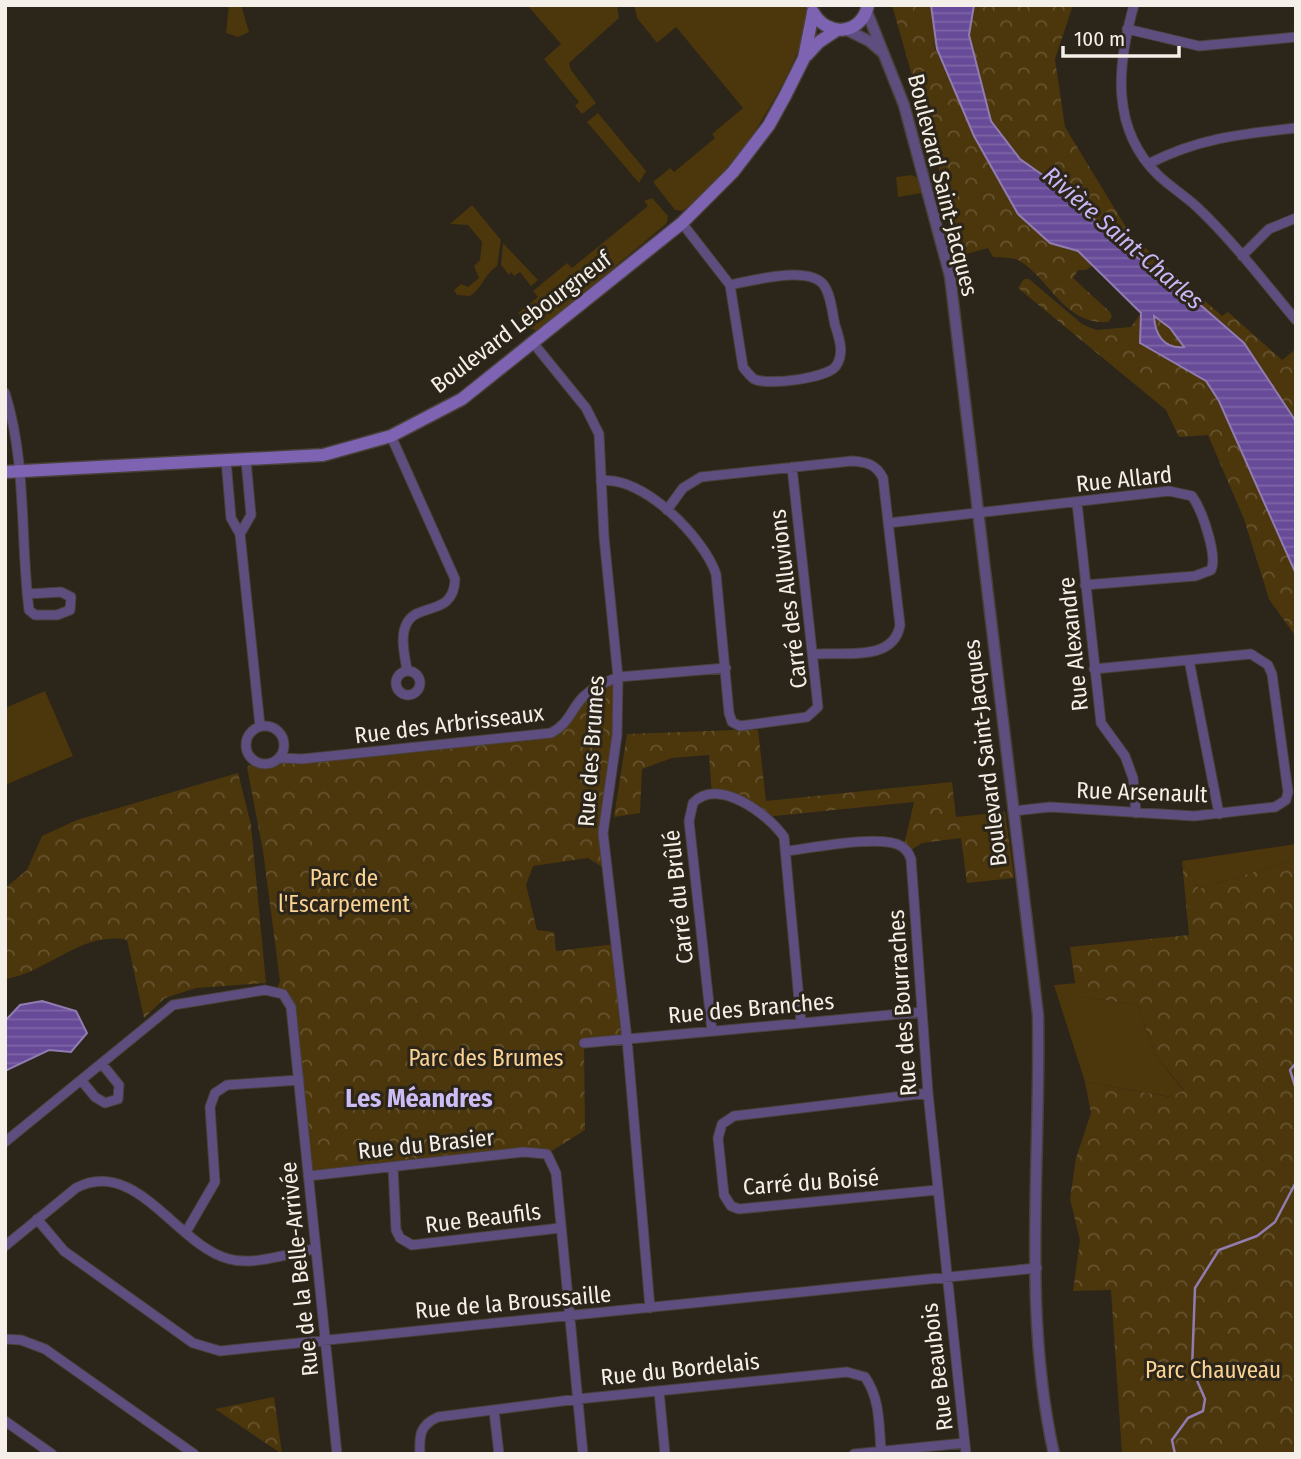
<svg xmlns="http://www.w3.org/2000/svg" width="1301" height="1459" font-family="'Fira Sans Condensed',sans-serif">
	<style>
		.green { fill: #4c360c }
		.forest { fill: url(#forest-crowns) }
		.water { fill: url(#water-rules); stroke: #917cb0; stroke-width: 2; fill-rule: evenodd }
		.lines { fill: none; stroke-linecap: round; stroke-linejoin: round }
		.stream { stroke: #917cb0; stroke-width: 2.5 }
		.minor-casing { stroke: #484137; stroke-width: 11 }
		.tertiary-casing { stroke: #484137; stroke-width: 13 }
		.secondary-casing { stroke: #484137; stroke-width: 15 }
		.minor { stroke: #5e4e80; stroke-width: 9 }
		.tertiary { stroke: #5e4e80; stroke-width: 10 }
		.secondary { stroke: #7e63b3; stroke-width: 12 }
		.labels { text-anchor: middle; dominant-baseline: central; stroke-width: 6; stroke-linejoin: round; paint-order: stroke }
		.street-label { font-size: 23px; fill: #f4f0e9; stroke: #2c251a }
		.park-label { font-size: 23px; fill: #fad294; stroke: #2c251a }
		.water-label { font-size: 24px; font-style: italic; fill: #c9b6f6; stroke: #2c251a }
		.quarter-label { font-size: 26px; font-weight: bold; fill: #cdbdf5; stroke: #2c251a }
	</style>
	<defs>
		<pattern id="forest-crowns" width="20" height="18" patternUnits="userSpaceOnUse" patternTransform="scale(1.75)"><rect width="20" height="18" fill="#4c360c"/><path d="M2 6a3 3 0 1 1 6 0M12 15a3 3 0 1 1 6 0" fill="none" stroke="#66532f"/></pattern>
		<pattern id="water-rules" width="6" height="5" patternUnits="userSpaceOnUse" patternTransform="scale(1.75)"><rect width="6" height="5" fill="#674b98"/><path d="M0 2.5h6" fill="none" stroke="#7d65a6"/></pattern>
	</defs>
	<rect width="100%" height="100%" fill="#2c251a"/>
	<path class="green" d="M229 5H241L249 32 238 37 226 33Z
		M527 5H617L619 18 569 63 571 70 596 103 582 114 575 106 579 102 544 59 561 44Z
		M634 5H804C820 29 762 123 745 145 727 169 706 194 682 211L675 210 653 182 670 168 674 172 715 138 712 134 743 108 676 27 657 43 637 18Z
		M916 5H931L937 49 924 30Z
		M598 113 646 171 639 183 587 122Z
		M912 175 918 178 922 193 898 197 896 177Z
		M652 198 668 216 667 223 538 331 531 329 518 313 538 297 533 291 567 263 572 268 648 206 644 201Z
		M472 205 501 240 497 266C484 275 483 287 470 296L457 295 454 290 461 284 468 287 479 278 474 266 480 260 482 242 468 225 450 224Z
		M503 243 538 280 531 286 520 272 514 276 511 272 509 275 501 265Z
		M45 691 73 756 5 785V708Z
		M1296 844V859L1199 889 1182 861Z
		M1077 983V996L1137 1005 1156 1056 1184 1091 1171 1097 1085 1082 1054 985Z"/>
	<path class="forest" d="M892 5H916L974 136 1050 243 1078 251 1093 265 1086 270H1078L1073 278 1110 312 1112 317 1108 322C1065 325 1051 281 1020 261 1014 257 1001 258 993 257L988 248 963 255Z
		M974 5H1073L1055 59 1065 127 1130 234 1222 316 1228 312 1282 360 1296 349V423L1244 343 1189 295 1120 244 1097 223 1081 202 1020 159 991 121 969 35Z
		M1024 279H1029L1082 324 1096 330 1131 327 1141 313 1140 344 1206 381 1219 401 1296 574V637L1269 599 1244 519 1208 435 1179 437 1166 410 1018 288Z
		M1154 316 1170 328 1185 348C1164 348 1156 335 1154 316Z
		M618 677V717L604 810 607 870 588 858 533 866 526 885 537 930 554 932 556 951 616 944 627 1039 584 1043 585 1130 547 1154 308 1176 291 1007 276 991 280 981 263 851 247 767 254 762 273 763 280 758 551 733 583 698Z
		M735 730H758L766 801 952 782 956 817 1005 812 1014 878 967 883 961 838 922 843 908 852 904 845 914 802 765 817 750 805 712 796 709 755 672 758 642 769 640 813 614 817 627 734Z
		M238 773 251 825 266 983 196 988 165 998 144 1018 127 940C83 930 47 973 5 979V888L27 870 42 836 77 820Z
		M1296 859V1454H1122L1111 1290 1073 1291 1080 1240 1070 1199 1076 1158 1091 1113 1085 1082 1170 1097 1184 1090 1156 1056 1137 1005 1077 996 1070 947 1189 935 1182 861 1199 889Z
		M274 1397 282 1454 215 1409Z"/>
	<path class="water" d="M931 5H974L969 35 991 121 1020 159 1081 202 1097 223 1120 244 1189 295 1244 343 1293 417 1296 423V574L1219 401 1206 381 1140 343 1141 313 1078 251 1050 243 1018 214 974 136 937 49ZM1154 316 1170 328 1184 347C1164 349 1155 335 1154 316Z
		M42 1001 76 1011 87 1033 71 1052 49 1050 5 1071V1021L20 1005Z"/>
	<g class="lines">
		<path class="stream" d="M1296 1063 1290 1070 1296 1089
			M1175 1454 1172 1440 1188 1418 1203 1411 1205 1399 1192 1369 1195 1288 1219 1250 1257 1236 1275 1222 1296 1182"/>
		<g class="minor-casing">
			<path id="minor" d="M811 5V6
				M1134 5C1117 65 1110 129 1159 176 1171 187 1185 196 1197 207 1233 241 1264 282 1296 320
				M1127 29 1199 46 1296 37
				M1150 163C1199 138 1241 134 1296 128
				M682 223 730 285 743 367C746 371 750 376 754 379 768 386 828 378 836 366 845 353 839 338 835 325 832 312 831 294 823 284 807 265 751 281 730 285
				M1242 256 1269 229 1296 218
				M534 344 586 408 599 434 604 537 618 677 617 735 603 833 627 1039 650 1308
				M5 393C27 462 20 539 29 610L35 615H57L70 610 71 597 61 592 27 594
				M391 436 455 579C454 618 416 601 406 625 400 638 405 657 407 670
				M226 460 231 518 240 534 260 726
				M601 481C643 475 704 538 716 574L729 713 732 722 740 726 807 717 818 707 792 467
				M1077 503 1101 723 1125 756 1133 778 1136 813
				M667 510 683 488 701 477 852 461C866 462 876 464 883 478L900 625C894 662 844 652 814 654
				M888 523 1169 491 1192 496C1202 510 1218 556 1211 570L1195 576 1085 585
				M240 534 251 515 246 460
				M1189 660 1219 814
				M396 683a12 12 0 1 1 24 0a12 12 0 1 1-24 0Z
				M246 745a19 19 0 1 1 38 0a19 19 0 1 1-38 0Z
				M280 758 302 759 551 733C569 724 571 709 584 696 594 687 606 682 618 677L726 668
				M1013 811 1050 807 1194 816 1275 807 1286 800 1288 792 1272 674 1268 665 1251 654 1094 669
				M787 851C812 848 881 834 901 846 907 849 909 854 911 859L928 1093 966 1454
				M712 1031 689 821 693 803C718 776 769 815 784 837L801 1022
				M584 1043 922 1012
				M81 1080 95 1097 105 1103 118 1099 119 1085 102 1064
				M928 1093 734 1116 722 1124 718 1138 724 1195 731 1206 739 1209 937 1190
				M5 1142 173 1005 265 990 283 994 291 1007 337 1454
				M393 1167 396 1230 400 1238 412 1245 560 1228
				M308 1176 523 1152 547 1154 556 1173 583 1454
				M37 1219 64 1251 193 1343 220 1351 1037 1268
				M186 1232 215 1182 210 1107 215 1093 227 1085 299 1080
				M5 1246 76 1188C136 1156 177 1246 229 1259 254 1266 289 1253 315 1249
				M5 1339 21 1340 45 1349 194 1454
				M659 1391 665 1454
				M494 1411 499 1454
				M5 1421 52 1454
				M420 1454C419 1435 420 1425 438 1417L578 1399 847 1372 865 1377C880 1398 879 1425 881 1451
				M854 1454 965 1443"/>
		</g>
		<g class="tertiary-casing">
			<path id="tertiary" d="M867 12 904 105 950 276 1038 1015C1041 1160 1022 1311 1054 1454
				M847 30 869 41 882 52"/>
		</g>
		<g class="secondary-casing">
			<path id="secondary" d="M813 12C827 38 862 35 868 5
				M807 55 819 42 837 30
				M5 472 323 455 391 436 462 399 682 223 733 172 769 125 785 96 804 58 813 13"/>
		</g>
		<use href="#minor" class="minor"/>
		<use href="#tertiary" class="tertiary"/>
		<use href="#secondary" class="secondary"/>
	</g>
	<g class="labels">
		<g class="street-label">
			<text transform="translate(943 185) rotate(76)">Boulevard Saint-Jacques</text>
			<text transform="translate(521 322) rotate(-37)">Boulevard Lebourgneuf</text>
			<text transform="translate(1124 479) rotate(-6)">Rue Allard</text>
			<text transform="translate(788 599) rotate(-97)">Carré des Alluvions</text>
			<text transform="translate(1073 644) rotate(-96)">Rue Alexandre</text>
			<text transform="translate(449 724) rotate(-7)">Rue des Arbrisseaux</text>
			<text transform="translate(591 751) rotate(-86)">Rue des Brumes</text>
			<text transform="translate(985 753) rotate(-97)">Boulevard Saint-Jacques</text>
			<text transform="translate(1142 792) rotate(2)">Rue Arsenault</text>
			<text transform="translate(678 897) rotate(-96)">Carré du Brûlé</text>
			<text transform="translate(902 1003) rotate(-94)">Rue des Bourraches</text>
			<text transform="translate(751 1008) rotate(-5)">Rue des Branches</text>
			<text transform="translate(426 1144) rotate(-6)">Rue du Brasier</text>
			<text transform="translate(811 1182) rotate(-4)">Carré du Boisé</text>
			<text transform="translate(483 1218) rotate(-7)">Rue Beaufils</text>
			<text transform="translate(299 1269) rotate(-96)">Rue de la Belle-Arrivée</text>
			<text transform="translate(513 1302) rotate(-5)">Rue de la Broussaille</text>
			<text transform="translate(937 1367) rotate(-97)">Rue Beaubois</text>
			<text transform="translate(680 1369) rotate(-6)">Rue du Bordelais</text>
		</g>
		<g class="park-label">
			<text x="344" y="878">Parc de<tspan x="344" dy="26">l'Escarpement</tspan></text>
			<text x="486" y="1058">Parc des Brumes</text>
			<text x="1213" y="1370">Parc Chauveau</text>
		</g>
		<g class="water-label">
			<text transform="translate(1123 238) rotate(41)">Rivière Saint-Charles</text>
		</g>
		<g class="quarter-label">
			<text x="419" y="1098">Les Méandres</text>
		</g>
	</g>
	<rect width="1301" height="1459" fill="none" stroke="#f4f0e9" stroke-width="14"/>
	<path d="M1063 46v10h116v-10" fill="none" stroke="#f4f0e9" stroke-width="3.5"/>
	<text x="1074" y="46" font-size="21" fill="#f4f0e9" stroke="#2c251a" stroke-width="5" paint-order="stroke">100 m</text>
</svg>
